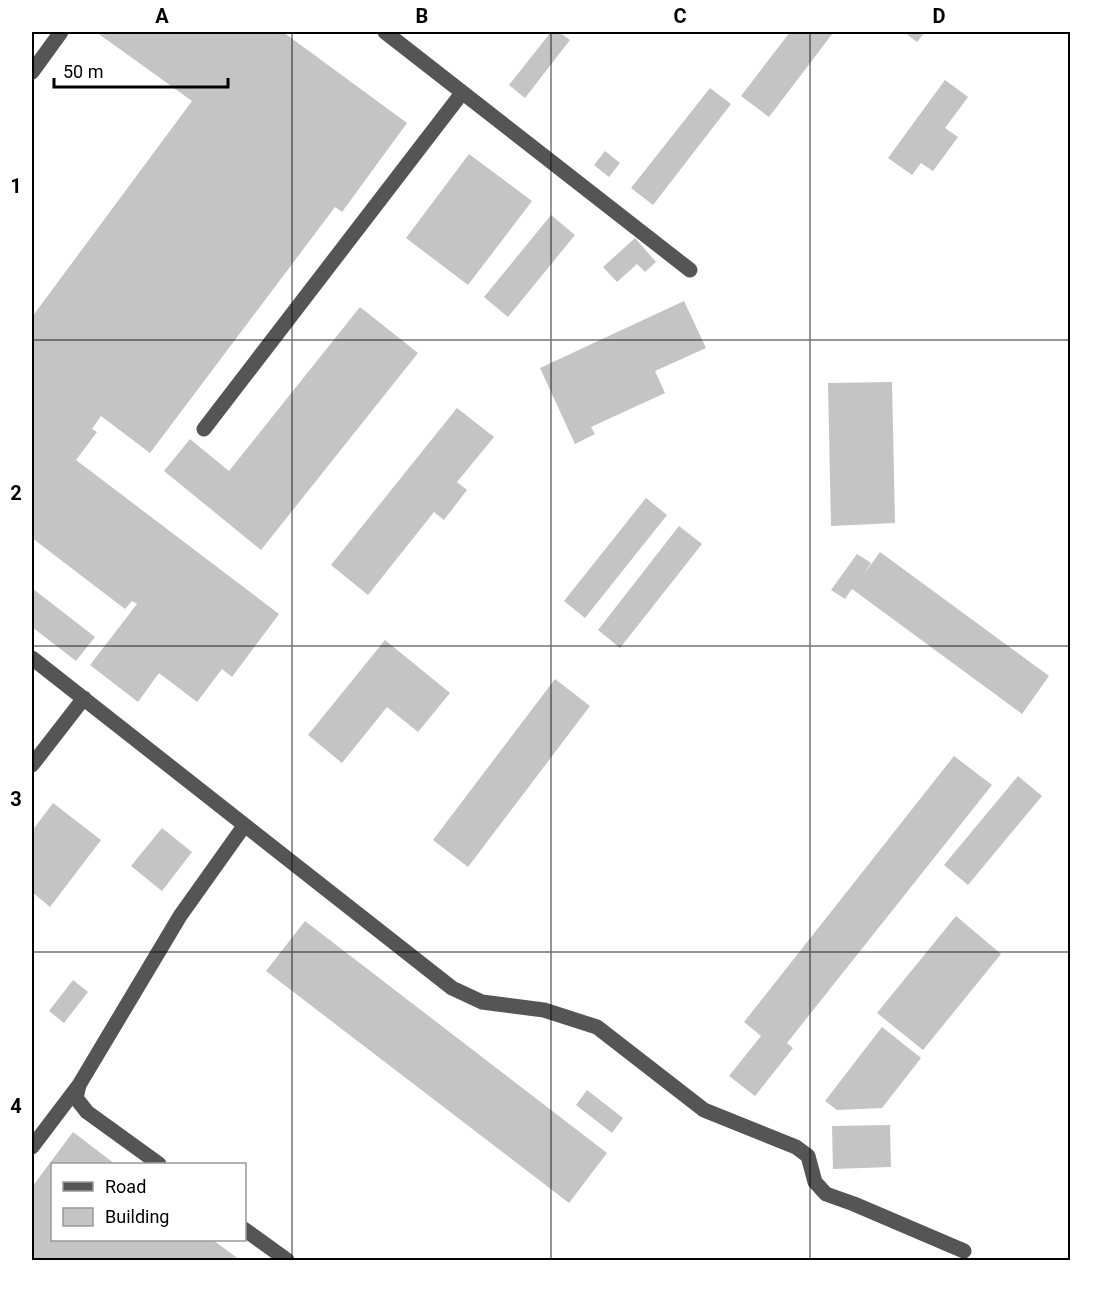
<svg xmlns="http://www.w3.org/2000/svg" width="1102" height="1292" font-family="Roboto,sans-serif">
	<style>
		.building { fill: #c4c4c4 }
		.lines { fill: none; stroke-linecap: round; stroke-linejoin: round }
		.minor { stroke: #555; stroke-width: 15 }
		.grid { fill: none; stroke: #000; stroke-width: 1.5; stroke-opacity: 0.55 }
		.neatline { fill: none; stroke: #000; stroke-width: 2 }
		.grid-label { font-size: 20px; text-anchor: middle; font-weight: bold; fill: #000 }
	</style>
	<rect width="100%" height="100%" fill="#fff"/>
	<path class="building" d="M96 32H283L407 123 342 212 335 207 150 453 101 416 92 429 97 432 76 460 279 614 232 677 222 669 197 702 159 673 138 702 90 665 137 604 132 601 125 609 32 538V317L192 101Z
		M551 32H559L570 40 525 98 509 85Z
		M790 32 833 33 769 117 741 96Z
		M904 32H925L917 42Z
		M945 80 968 97 945 128 958 137 933 171 921 163 912 175 888 158Z
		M710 88 731 104 653 205 631 188Z
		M605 151 620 163 609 177 594 165Z
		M469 154 532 201 468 285 406 238Z
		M551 215 575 235 508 317 484 297Z
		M635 238 656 262 645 272 637 264 617 282 603 267Z
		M684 301 706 348 655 371 665 393 591 427 595 434 575 444 540 368Z
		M360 307 418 353 261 550 164 471 190 439 229 471Z
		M892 382 895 523 831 526 828 383Z
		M457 408 494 437 457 482 467 490 444 520 434 512 368 595 331 565Z
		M646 498 667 515 585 618 564 601Z
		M679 526 702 544 620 648 598 630Z
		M880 552 1049 676 1022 714 852 589 845 599 831 590 857 554 871 563 864 574Z
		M32 588 95 637 76 661 32 627Z
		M385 640 450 693 418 732 387 707 342 763 308 735Z
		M555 679 590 706 468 867 433 840Z
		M954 756 992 785 787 1043 793 1048 755 1096 729 1076 761 1036 744 1022Z
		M1018 776 1042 796 968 885 944 865Z
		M53 803 101 840 50 907 32 892V831Z
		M162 828 192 852 162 891 131 866Z
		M956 916 1001 954 923 1050 877 1013Z
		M305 921 607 1153 569 1203 266 971Z
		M73 980 88 992 64 1023 49 1011Z
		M882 1027 921 1058 882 1108 837 1110 825 1101Z
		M587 1090 623 1118 612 1133 576 1105Z
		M890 1125 891 1167 833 1169 832 1126Z
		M73 1132 115 1164H52V1240H213L240 1260H34L32 1259V1187Z"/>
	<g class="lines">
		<path class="minor" d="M385 32 690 270
			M32 72 61 32
			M204 429 462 93
			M32 658 452 988 482 1002 544 1010 597 1027 704 1110 796 1147 808 1156 815 1182 826 1194 854 1204 964 1251
			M32 765 84 698
			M32 1147 79 1085
			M159 1164 87 1112 76 1098 79 1085 180 916 244 826
			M244 1229 287 1260"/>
	</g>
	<path class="grid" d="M292 32V1260M551 32V1260M810 32V1260M32 340H1070M32 646H1070M32 952H1070"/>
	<rect width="1102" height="1292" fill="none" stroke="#ffffff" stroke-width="66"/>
	<rect x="51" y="1163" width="195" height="78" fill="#ffffff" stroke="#999999" stroke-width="1.5"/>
	<rect x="63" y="1182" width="30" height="9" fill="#555555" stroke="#999999" stroke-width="1.5"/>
	<text x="105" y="1193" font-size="18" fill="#000000">Road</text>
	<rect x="63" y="1208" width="30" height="18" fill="#c4c4c4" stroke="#999999" stroke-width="1.5"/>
	<text x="105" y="1223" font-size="18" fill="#000000">Building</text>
	<path d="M54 78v9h174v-9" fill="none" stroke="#000000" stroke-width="3"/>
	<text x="63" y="78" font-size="18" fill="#000000" stroke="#ffffff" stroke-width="4.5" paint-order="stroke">50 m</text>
	<rect x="33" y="33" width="1036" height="1226" class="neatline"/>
	<g class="grid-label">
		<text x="162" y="23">A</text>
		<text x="422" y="23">B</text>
		<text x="680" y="23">C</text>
		<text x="939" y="23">D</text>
		<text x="16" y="193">1</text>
		<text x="16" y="500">2</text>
		<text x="16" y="806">3</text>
		<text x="16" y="1113">4</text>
	</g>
</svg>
